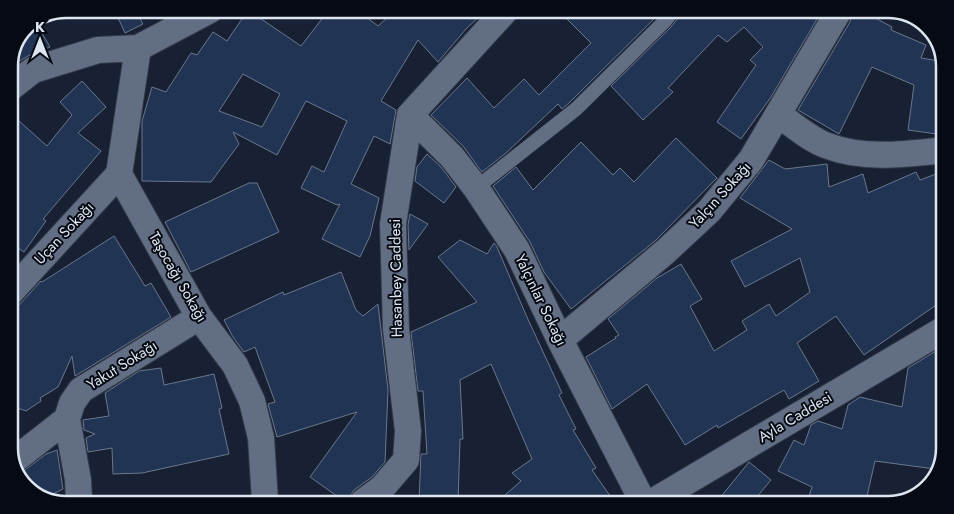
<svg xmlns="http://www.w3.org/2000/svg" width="954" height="514" font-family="Jost,sans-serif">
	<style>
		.building { fill: #223453; stroke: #6a778d; fill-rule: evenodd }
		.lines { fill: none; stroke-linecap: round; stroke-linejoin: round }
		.lane-casing { stroke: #333a49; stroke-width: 15 }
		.street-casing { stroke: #333a49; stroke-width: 28 }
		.lane { stroke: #626e84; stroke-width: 14 }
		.street { stroke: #626e84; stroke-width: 26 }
		.labels { text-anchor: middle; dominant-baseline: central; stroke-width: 4; stroke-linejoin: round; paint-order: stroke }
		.street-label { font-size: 15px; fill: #dde5f1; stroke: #060a12 }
		.rim { fill: none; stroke: #dde5f1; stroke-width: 2.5 }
	</style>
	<rect width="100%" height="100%" fill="#172133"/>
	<path class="building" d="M114 9H135L143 24 125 33Z
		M248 10 301 46 328 11H358L378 26 395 11 484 12 466 29 438 62 418 40 381 101 396 110 390 144 374 136 351 184 379 198 370 236 360 257 322 239 340 204 337 205 301 188 312 166 324 172 347 121 306 101 277 155 233 132 239 144 211 182 142 181V121L152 87 166 92 191 53 197 55 213 32 227 41ZM243 74 280 94 262 127 219 111Z
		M560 12 660 13 570 102 562 109 558 104 506 153 482 172 463 146 431 115 467 78 494 108 524 79 539 95 591 43Z
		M680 13 820 14 771 97 741 139 717 122 756 65 750 60 763 47 744 27 727 42 718 35 668 88 673 92 643 120 611 86 671 27 678 18Z
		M852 14H868L892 27 891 30 926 45 921 58 945 62 944 135 908 130 914 85 872 67 839 134 798 110 850 22Z
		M35 21 50 47 28 56 9 67V62L26 25Z
		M82 81 106 107 78 133 101 151 43 219 46 221 24 252 9 242V112L47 146 72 115 60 102Z
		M676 138 717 178 655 241 571 309 544 272 530 242 493 186 516 167 533 190 581 142 613 175 620 168 634 182Z
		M427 154 441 167 456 187 444 203 415 181 417 167Z
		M769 160 785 169 827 164 829 187 863 174 868 193 916 172 920 180 944 171 942 301 864 355 836 316 797 343 819 381 789 399 784 390 718 428 717 425 685 445 647 384 612 409 586 357 616 338 615 337 619 335 608 319 657 278 681 264 702 299 690 306 714 351 747 330 742 321 769 304 776 316 810 292 800 258 745 287 731 261 792 229 740 198Z
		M249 183H257L279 232 191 272 165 222Z
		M410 214 428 224 409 250 408 225Z
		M114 236 145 286 151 283 171 317 75 376 72 356 58 387 40 398 41 401 26 411 9 405V310L20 304 41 281 42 282Z
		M460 240 487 254 494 243 497 247 526 315 562 393 559 395 576 429 573 430 596 468 592 470 615 503 497 502 521 481 512 473 532 459 491 364 460 380 463 439H460L458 502H419L421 454H427L423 391H418L411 332 477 302 438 257Z
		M341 272 356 310 363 316 378 304 388 390 385 462 372 477 354 490 350 496 348 501H344L310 477 357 412 277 437 268 404 275 402 255 347 244 352 233 337 224 320 283 292 284 295Z
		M936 351 941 352 940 430 935 469 875 461 865 505H806L812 487 778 471 794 440 804 445 811 425 818 421 842 429 848 405 860 397 902 407 908 368Z
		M161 368 164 385 214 374 222 408 219 409 229 454 142 473 113 474 112 448 88 452 86 438 95 434 84 430 83 420 109 416 105 393 139 371Z
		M57 450 63 489 45 498 40 488 32 492 18 480 17 476 46 454Z
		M749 462 771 480 751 504H715Z"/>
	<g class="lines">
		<g class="lane-casing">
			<path id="lane" d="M476 188 576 109 665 21 671 13"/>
		</g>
		<g class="street-casing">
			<path id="street" d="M138 48 119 174 199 317 235 365 252 401 261 438 265 501
				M9 89 33 70 98 50 138 48 210 10
				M410 115 452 157 476 188 517 250 560 340 644 504
				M779 115C794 125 810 140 828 146 864 160 907 154 944 150
				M9 294 119 174
				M560 340 665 252 709 211 751 160 837 14
				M67 419 78 480 79 500
				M12 462 67 419 72 403 81 390 199 317
				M363 502 382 488 406 460 408 431 396 329 393 224 410 115 504 12
				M649 504 941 331"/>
		</g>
		<use href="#lane" class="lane"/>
		<use href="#street" class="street"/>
	</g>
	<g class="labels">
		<g class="street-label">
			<text transform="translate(720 195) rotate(-48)">Yalçın Sokağı</text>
			<text transform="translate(64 233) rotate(-47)">Uçan Sokağı</text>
			<text transform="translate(178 277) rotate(60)">Taşocağı Sokağı</text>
			<text transform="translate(396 278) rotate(-91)">Hasanbey Caddesi</text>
			<text transform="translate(541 300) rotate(64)">Yalçınlar Sokağı</text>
			<text transform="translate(122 365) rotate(-32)">Yakut Sokağı</text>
			<text transform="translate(795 417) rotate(-31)">Ayla Caddesi</text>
		</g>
	</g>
	<path d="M0 0H954V514H0ZM66 18H888A48 48 0 0 1 936 66V448A48 48 0 0 1 888 496H66A48 48 0 0 1 18 448V66A48 48 0 0 1 66 18Z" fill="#060a12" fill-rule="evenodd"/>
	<path class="rim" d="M66 18H888A48 48 0 0 1 936 66V448A48 48 0 0 1 888 496H66A48 48 0 0 1 18 448V66A48 48 0 0 1 66 18Z"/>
	<g transform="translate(40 40)" stroke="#060a12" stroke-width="4" paint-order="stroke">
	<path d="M0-4L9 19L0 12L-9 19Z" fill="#dde5f1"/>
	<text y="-8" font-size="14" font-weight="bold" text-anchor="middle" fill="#dde5f1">K</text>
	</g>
</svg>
